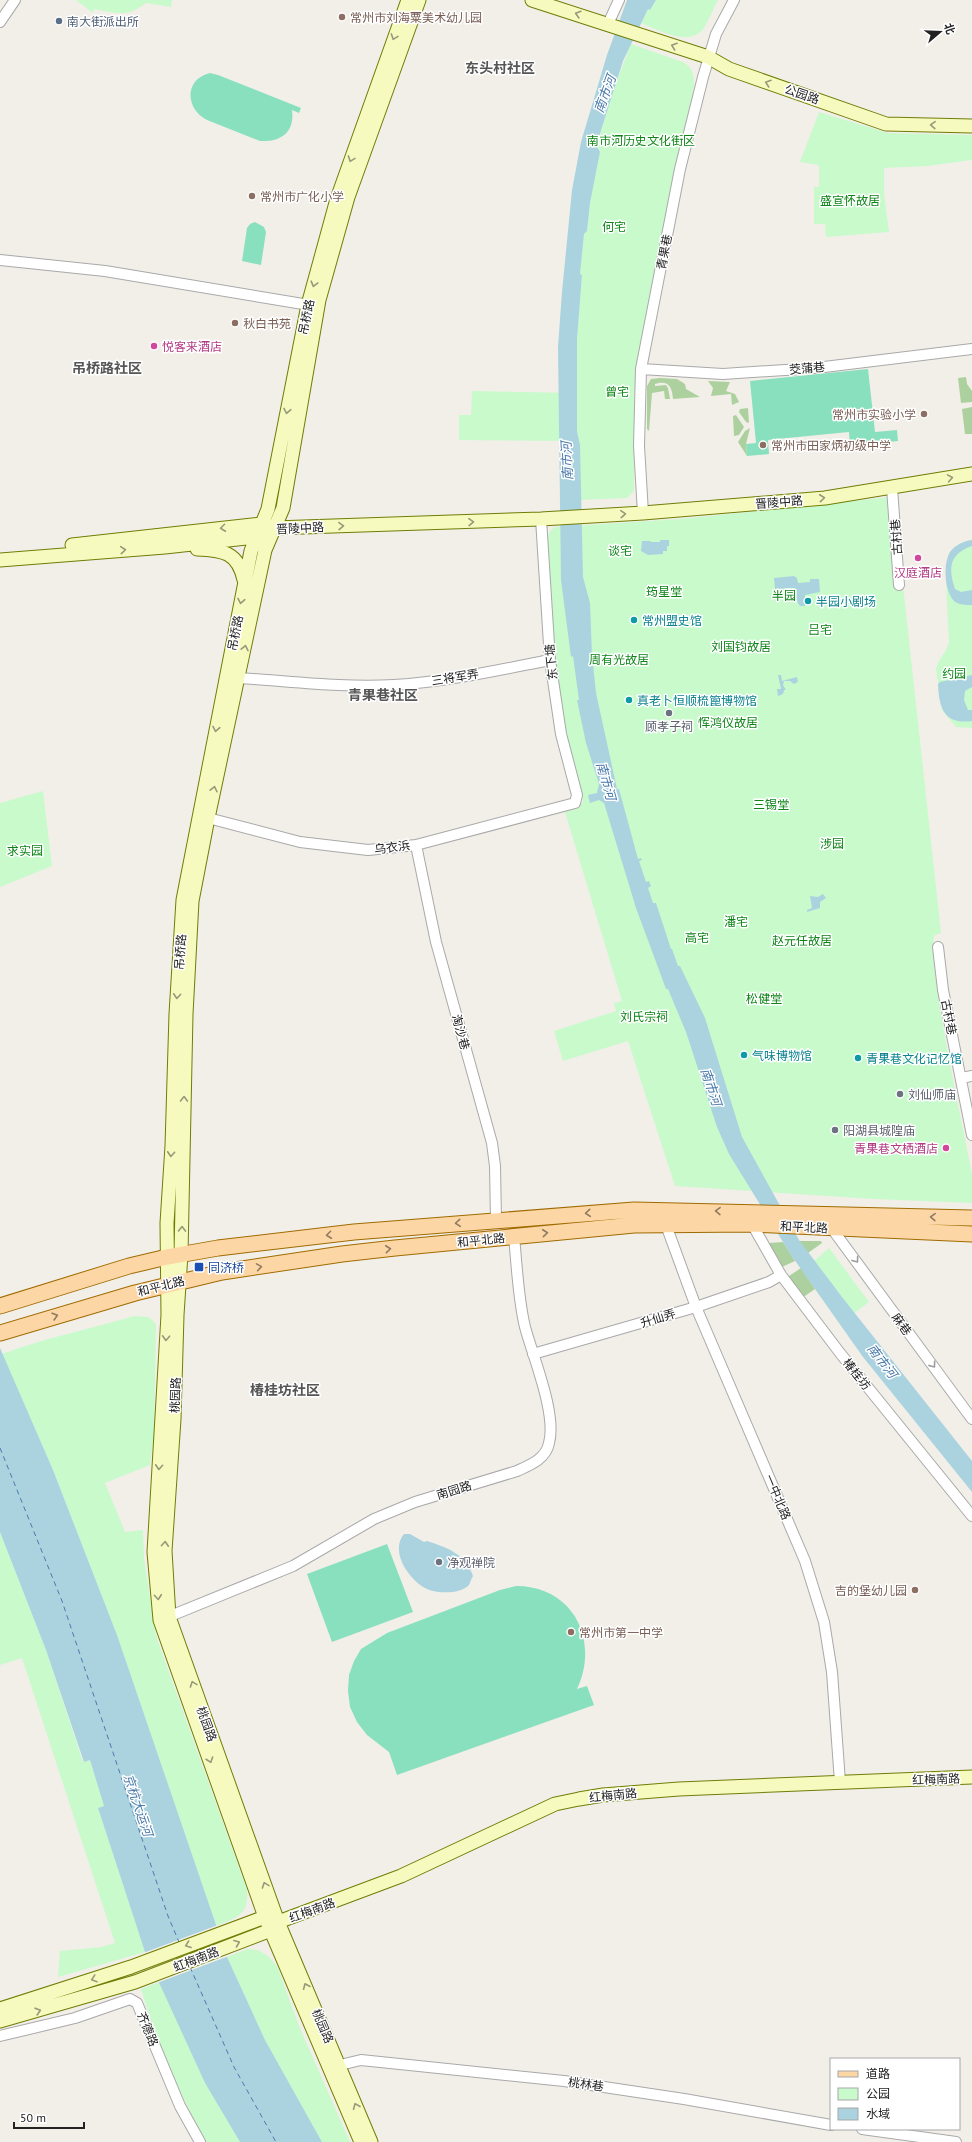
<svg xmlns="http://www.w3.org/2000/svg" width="972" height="2142" font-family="'PT Sans','Noto Sans SC',sans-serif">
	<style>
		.forest { fill: #add19e }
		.park { fill: #c8facc }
		.pitch { fill: #88e0be }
		.water { fill: #aad3df }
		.pier { fill: #f2efe9 }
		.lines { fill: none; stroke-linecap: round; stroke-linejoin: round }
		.ferry { stroke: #4a7aab; stroke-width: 1; stroke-dasharray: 5 4; stroke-linecap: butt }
		.street-casing { stroke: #a9a9a9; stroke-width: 12 }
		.secondary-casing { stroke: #707d05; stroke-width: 15 }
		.primary-casing { stroke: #a06b00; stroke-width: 17 }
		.street { stroke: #fff; stroke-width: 10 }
		.secondary { stroke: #f7fabf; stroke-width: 13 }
		.primary { stroke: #fcd6a4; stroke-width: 15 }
		.oneway { stroke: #979978 }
		.oneway2 { stroke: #8f7c63 }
		.oneway3 { stroke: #9c9c9c }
		.education-dot { fill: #8d6e63; stroke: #fff; stroke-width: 1.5 }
		.service-dot { fill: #5c6f8a; stroke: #fff; stroke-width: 1.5 }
		.hotel-dot { fill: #d1479c; stroke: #fff; stroke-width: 1.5 }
		.culture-dot { fill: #0f9aa8; stroke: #fff; stroke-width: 1.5 }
		.worship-dot { fill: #6b7280; stroke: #fff; stroke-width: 1.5 }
		.transit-dot { fill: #1a4fb4; stroke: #fff; stroke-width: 1.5 }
		.labels { text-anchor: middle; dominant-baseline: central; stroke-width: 3; stroke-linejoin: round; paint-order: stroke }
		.education-label { font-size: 12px; fill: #785e54; stroke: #fff; text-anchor: start }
		.service-label { font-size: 12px; fill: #4e5e75; stroke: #fff; text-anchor: start }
		.street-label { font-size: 12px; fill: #222; stroke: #fff }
		.park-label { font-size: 12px; fill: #0c8416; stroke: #fff }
		.hotel-label { font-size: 12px; fill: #b23c85; stroke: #fff; text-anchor: start }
		.culture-label { font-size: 12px; fill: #0d838f; stroke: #fff; text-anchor: start }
		.worship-label { font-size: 12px; fill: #5b616d; stroke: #fff; text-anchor: start }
		.transit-label { font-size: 12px; fill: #164399; stroke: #fff; text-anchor: start }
		.water-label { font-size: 13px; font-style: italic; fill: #4a7aab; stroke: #fff }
		.quarter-label { font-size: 14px; font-weight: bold; fill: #555; stroke: #fff }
	</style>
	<rect width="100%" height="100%" fill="#f2efe9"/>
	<path class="forest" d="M966 377 967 384 972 391V402L961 403 958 378Z
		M660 378 677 379 685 384 686 389 700 397 673 399C672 386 668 380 655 384V386L666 385 668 388 670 399H665L664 391 652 393 649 431 647 429V386L651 379Z
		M708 381 730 382 726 391 735 394 739 402 732 405 731 394 711 396 713 388Z
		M972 407V434H965L962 409Z
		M748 408 749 423 746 422 739 412 740 409Z
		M736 415 744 427 739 435 734 436 733 416Z
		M750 428 746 444 747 456 738 442 745 431Z
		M799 1241H821L822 1243 808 1253Z
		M783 1242 795 1261 782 1267 769 1246V1243Z
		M801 1268 815 1289 802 1298 786 1278Z"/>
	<path class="park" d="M76 0H172L171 7 146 3C127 18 117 13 94 9L93 13Z
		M656 0H718C713 9 709 20 704 28 690 48 658 30 641 23L648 9H650Z
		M631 44 683 62C693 68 694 75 694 86L635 371 634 491 627 498 580 500 579 441 459 440V415H471L472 391 577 393V339L582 275 580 274 584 234 587 231 590 203 600 152 597 146 612 93Z
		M819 112 888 133 972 135V160L927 166 884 168V193L889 232 826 237 825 224H814V187H819V165L800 162Z
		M891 497 903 585 941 933 935 935C924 951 966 1141 972 1173V1203L874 1199 675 1186 628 1041 563 1061 554 1031 616 1011 614 1003 622 1001 565 812 579 808 583 801 566 735 555 660 547 539 550 531 555 527 680 519Z
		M972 540V728L956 727 942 710 936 669C938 659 947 652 949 642 949 624 942 564 951 552 955 545 964 541 972 540Z
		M43 791 52 866 0 887V803Z
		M829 1248 869 1302 854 1313 814 1261Z
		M134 1316 149 1317 156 1324 154 1435 150 1465 105 1483 125 1532 143 1530 144 1559 156 1636 247 1890C249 1915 237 1918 216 1926L117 1635 53 1470 2 1354C45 1338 90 1329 134 1316Z
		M0 1532 46 1650 83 1762 90 1760 104 1806 98 1808 145 1952 58 1977 60 1951 101 1947 115 1943 22 1658 0 1665Z
		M247 1949 258 1950 268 1956 277 1966 299 2026 350 2142H322L265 2040 227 1957Z
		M159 1982 205 2083 240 2142H206C179 2093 157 2042 141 1989Z"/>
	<path class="pitch" d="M210 73 218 75 301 108 299 113 292 110C295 133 280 142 260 141L207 120C185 109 184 79 210 73Z
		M255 222 264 227 266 232 261 265 242 261 247 228 250 224Z
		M868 369 875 432 897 430 898 441 850 446 849 432 777 439 768 440 769 454 747 456 746 444 756 443 750 381Z
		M387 1544 413 1612 332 1642 307 1574Z
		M516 1586C573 1586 600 1640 577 1689L587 1686 594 1705 397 1775 389 1752 367 1735 357 1722 350 1707 348 1691 349 1675 354 1661 361 1649 387 1633 500 1590Z"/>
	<path class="water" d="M627 0H656L650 10 648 9 623 61 598 140 597 146 600 152 590 203 587 231 584 234 580 274 582 275 577 339V431L580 445 583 577 590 603 592 655 596 693 617 789H619L638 859 641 858 642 860 639 861 646 882 649 881 651 886 648 888 653 903H656L671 949H672L678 966H680L705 1018 742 1137 799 1240 842 1297 972 1461V1492L863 1357 791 1255 729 1154 717 1127 686 1032 668 989H666L636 908 604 803 599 800 590 803 588 795 597 793 599 784 586 743 577 700H579L573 656 571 657 561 580 558 347 562 292 572 190 581 142 607 55Z
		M660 540H669V546H667V551H663V554L648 555 641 551 642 541H650L651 542H660Z
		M972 540V546C949 554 948 568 955 589L961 592 972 590V605C966 605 958 605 954 601 944 590 943 564 950 552 955 545 964 541 972 540Z
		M794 576 797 578 798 583 810 582V579H819L820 592 805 595V606H800C796 602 796 593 793 588L775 589 774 578Z
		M778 675H781L782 681 797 677 798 682 794 684 790 681H784L783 685 786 690H784L783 694 778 696 777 689H781Z
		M972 675V687L965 691 964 700 968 710H972V721C944 725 939 708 938 684L940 682Z
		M823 894 826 898 820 902V908L807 912V910L812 908 810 896 818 897Z
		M0 1348 53 1470 117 1635 227 1957 265 2040 322 2142H240L205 2083 145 1952 98 1808 104 1806 90 1760 84 1762 46 1650 0 1532Z
		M404 1534H410L424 1542 427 1541C448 1548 466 1554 473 1576 471 1579 470 1583 469 1585 461 1594 438 1594 427 1589 410 1581 389 1552 404 1534Z"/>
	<path class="pier" d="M218 1925 229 1956 157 1983 143 1953Z"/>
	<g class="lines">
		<path class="ferry" d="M0 1448 62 1601 168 1916 179 1942
			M190 1967 234 2067 276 2142"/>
		<g class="street-casing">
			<path id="street" d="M0 22 15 0
				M608 24 619 0
				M0 260 105 271 315 306
				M641 369 723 374 816 368 972 349
				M892 488 899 585
				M643 513 639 446 641 369 680 169 703 77 716 34 734 0
				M238 678C290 681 342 688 394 685 446 682 499 670 550 660
				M208 818 300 842 368 850 416 845 575 803 577 795 561 734 550 660 541 519
				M416 845 436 942 492 1143 495 1166 496 1220
				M938 947 943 990 972 1135
				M961 1078 972 1076
				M752 1224 781 1275 840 1353 972 1516
				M666 1225 696 1307 805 1561 824 1622 832 1672 840 1782
				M830 1226 972 1419
				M533 1354 696 1307 769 1282 781 1275
				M163 1619 293 1566 374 1519 415 1502 517 1471C530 1465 546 1459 549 1443 557 1414 533 1357 525 1327 518 1298 517 1266 514 1237
				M0 2036 75 2018 130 1999 137 2003 180 2106 200 2142
				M340 2065 361 2060 564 2081 684 2099 831 2125
				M862 2129 956 2142"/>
		</g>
		<g class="secondary-casing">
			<path id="secondary" d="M532 0 708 57 729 69 886 124 972 126
				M72 545 262 524 269 526
				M197 549C223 550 238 552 244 580
				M0 560 165 547 256 537 274 528 541 519 643 513 825 498 972 474
				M0 2009 131 1967 265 1917 273 1920
				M0 2021 135 1982 271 1930 278 1922 401 1876 555 1804 579 1799 603 1795 679 1789 972 1777
				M361 2142 265 1917 160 1620 154 1552 168 1315 167 1223 172 1146 176 1014 183 900 251 551 268 509 308 305 337 199 408 0
				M371 2142 278 1922 169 1617 165 1551 174 1419 177 1315 181 1254 186 1014 192 901 208 818 265 550 283 508 319 300 348 197 419 0"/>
		</g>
		<g class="primary-casing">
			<path id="primary" d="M0 1306 129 1266 167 1257 218 1248 354 1232 634 1210 972 1218
				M0 1333 135 1293 222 1272 342 1254 395 1248 634 1225 752 1224 972 1234"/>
		</g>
		<use href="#street" class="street"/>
		<use href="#secondary" class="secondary"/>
		<use href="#primary" class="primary"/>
	</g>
	<defs><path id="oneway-chevron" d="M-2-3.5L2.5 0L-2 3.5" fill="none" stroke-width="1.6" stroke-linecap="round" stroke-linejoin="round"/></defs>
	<g class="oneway">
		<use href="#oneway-chevron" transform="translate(578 14) rotate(-163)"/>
		<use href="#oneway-chevron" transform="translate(394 37) rotate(110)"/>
		<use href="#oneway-chevron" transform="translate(674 46) rotate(-161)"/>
		<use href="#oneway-chevron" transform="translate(768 83) rotate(-161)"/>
		<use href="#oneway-chevron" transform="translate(933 125) rotate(-178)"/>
		<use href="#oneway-chevron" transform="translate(351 159) rotate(110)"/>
		<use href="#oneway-chevron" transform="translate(314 284) rotate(105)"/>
		<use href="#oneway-chevron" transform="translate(287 411) rotate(101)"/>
		<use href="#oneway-chevron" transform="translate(950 478) rotate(-10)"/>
		<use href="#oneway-chevron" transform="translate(822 498) rotate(-6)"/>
		<use href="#oneway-chevron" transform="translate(623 514) rotate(-4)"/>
		<use href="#oneway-chevron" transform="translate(471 522) rotate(-2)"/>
		<use href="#oneway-chevron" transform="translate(341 526) rotate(-1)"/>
		<use href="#oneway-chevron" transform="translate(223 528) rotate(173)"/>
		<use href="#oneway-chevron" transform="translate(123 550) rotate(-5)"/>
		<use href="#oneway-chevron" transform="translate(241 601) rotate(101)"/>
		<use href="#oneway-chevron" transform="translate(245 648) rotate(-78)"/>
		<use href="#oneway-chevron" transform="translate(216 729) rotate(101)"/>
		<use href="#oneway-chevron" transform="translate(214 789) rotate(-77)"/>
		<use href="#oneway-chevron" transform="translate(177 996) rotate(94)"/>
		<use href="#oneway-chevron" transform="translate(184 1099) rotate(-89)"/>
		<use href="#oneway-chevron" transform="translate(171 1154) rotate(94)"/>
		<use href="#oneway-chevron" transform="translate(182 1229) rotate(-89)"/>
		<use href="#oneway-chevron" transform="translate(166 1338) rotate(93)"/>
		<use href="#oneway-chevron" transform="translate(159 1467) rotate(94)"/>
		<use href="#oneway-chevron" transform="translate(165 1544) rotate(-86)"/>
		<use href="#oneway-chevron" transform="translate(158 1597) rotate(85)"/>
		<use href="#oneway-chevron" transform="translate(193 1684) rotate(-110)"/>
		<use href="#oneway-chevron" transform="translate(210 1760) rotate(71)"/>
		<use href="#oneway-chevron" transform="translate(265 1885) rotate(-110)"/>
		<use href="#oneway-chevron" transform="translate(237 1943) rotate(-21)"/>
		<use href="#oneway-chevron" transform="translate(188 1945) rotate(160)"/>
		<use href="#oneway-chevron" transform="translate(94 1979) rotate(161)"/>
		<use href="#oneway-chevron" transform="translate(306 1986) rotate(-113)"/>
		<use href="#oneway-chevron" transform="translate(38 2011) rotate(-16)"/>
		<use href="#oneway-chevron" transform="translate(356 2106) rotate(-112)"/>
	</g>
	<g class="oneway2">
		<use href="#oneway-chevron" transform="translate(718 1211) rotate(-179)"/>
		<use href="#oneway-chevron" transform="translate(588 1213) rotate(175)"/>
		<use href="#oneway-chevron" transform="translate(933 1217) rotate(-178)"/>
		<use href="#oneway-chevron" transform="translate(458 1223) rotate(175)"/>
		<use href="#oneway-chevron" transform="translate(545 1233) rotate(-6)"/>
		<use href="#oneway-chevron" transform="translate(329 1235) rotate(173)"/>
		<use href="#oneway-chevron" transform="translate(388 1249) rotate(-6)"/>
		<use href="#oneway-chevron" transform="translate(259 1267) rotate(-9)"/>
		<use href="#oneway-chevron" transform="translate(55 1316) rotate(-16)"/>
	</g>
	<g class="oneway3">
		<use href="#oneway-chevron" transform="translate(856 1260) rotate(54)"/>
		<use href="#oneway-chevron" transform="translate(933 1365) rotate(54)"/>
	</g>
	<g class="education-dot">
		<circle cx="342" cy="17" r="4"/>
		<circle cx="252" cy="196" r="4"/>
		<circle cx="235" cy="323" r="4"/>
		<circle cx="924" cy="414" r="4"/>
		<circle cx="763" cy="445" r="4"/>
		<circle cx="915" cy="1590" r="4"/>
		<circle cx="571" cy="1632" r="4"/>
	</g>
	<circle class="service-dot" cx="59" cy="21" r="4"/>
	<g class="hotel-dot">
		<circle cx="154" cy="346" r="4"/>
		<circle cx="918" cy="558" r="4"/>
		<circle cx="946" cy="1148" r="4"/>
	</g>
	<g class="culture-dot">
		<circle cx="808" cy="601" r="4"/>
		<circle cx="634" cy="620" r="4"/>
		<circle cx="629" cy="700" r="4"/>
		<circle cx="744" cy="1055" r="4"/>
		<circle cx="858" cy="1058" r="4"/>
	</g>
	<g class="worship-dot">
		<circle cx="669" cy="713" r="4"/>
		<circle cx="900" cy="1094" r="4"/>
		<circle cx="835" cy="1130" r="4"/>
		<circle cx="439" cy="1562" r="4"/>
	</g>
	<rect class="transit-dot" x="194" y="1262" width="10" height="10" rx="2"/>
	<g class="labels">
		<g class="education-label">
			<text x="350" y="17">常州市刘海粟美术幼儿园</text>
			<text x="260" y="196">常州市广化小学</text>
			<text x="243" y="323">秋白书苑</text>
			<text x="916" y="414" text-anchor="end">常州市实验小学</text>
			<text x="771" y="445">常州市田家炳初级中学</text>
			<text x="907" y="1590" text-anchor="end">吉的堡幼儿园</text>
			<text x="579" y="1632">常州市第一中学</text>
		</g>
		<g class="service-label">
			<text x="67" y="21">南大街派出所</text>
		</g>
		<g class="street-label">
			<text transform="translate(802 94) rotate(19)">公园路</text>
			<text transform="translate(664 252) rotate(-79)">青果巷</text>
			<text transform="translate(306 317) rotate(-78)">吊桥路</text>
			<text transform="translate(807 368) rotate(-5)">茭蒲巷</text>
			<text transform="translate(779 502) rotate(-5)">晋陵中路</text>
			<text transform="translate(300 528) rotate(-3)">晋陵中路</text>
			<text transform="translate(896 537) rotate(-94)">古村巷</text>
			<text transform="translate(235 633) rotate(-79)">吊桥路</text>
			<text transform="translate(551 662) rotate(-96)">东下塘</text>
			<text transform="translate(455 677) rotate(-9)">三将军弄</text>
			<text transform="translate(392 847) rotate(-7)">乌衣浜</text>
			<text transform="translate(180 952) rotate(-86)">吊桥路</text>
			<text transform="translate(949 1017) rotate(79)">古村巷</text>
			<text transform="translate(461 1032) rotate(75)">淘沙巷</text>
			<text transform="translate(804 1227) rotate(3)">和平北路</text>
			<text transform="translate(481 1240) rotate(-6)">和平北路</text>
			<text transform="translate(161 1286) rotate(-14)">和平北路</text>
			<text transform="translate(658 1318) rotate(-17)">升仙弄</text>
			<text transform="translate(902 1324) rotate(54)">麻巷</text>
			<text transform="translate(857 1374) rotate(51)">椿桂坊</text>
			<text transform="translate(175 1395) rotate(-88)">桃园路</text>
			<text transform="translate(454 1490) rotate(-17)">南园路</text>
			<text transform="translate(778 1497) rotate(67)">一中北路</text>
			<text transform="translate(207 1724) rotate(70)">桃园路</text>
			<text transform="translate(936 1779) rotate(-2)">红梅南路</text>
			<text transform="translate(613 1795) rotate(-6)">红梅南路</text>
			<text transform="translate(312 1910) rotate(-20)">红梅南路</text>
			<text transform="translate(196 1959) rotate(-21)">虹梅南路</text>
			<text transform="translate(323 2026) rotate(67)">桃园路</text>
			<text transform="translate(148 2029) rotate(68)">齐德路</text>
			<text transform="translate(586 2084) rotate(8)">桃林巷</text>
		</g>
		<g class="park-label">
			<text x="641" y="140">南市河历史文化街区</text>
			<text x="850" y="200">盛宣怀故居</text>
			<text x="614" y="226">何宅</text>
			<text x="617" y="391">曾宅</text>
			<text x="620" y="550">谈宅</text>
			<text x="664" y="591">筠星堂</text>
			<text x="784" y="595">半园</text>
			<text x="820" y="629">吕宅</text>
			<text x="741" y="646">刘国钧故居</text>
			<text x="619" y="659">周有光故居</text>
			<text x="954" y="673">约园</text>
			<text x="728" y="722">恽鸿仪故居</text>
			<text x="771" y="804">三锡堂</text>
			<text x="832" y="843">涉园</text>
			<text x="25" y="850">求实园</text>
			<text x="736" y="921">潘宅</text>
			<text x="697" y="937">高宅</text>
			<text x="802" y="940">赵元任故居</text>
			<text x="764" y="998">松健堂</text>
			<text x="644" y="1016">刘氏宗祠</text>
		</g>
		<g class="hotel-label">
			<text x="162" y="346">悦客来酒店</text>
			<text x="918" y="572" text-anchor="middle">汉庭酒店</text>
			<text x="938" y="1148" text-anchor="end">青果巷文栖酒店</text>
		</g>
		<g class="culture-label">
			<text x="816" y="601">半园小剧场</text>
			<text x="642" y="620">常州盟史馆</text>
			<text x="637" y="700">真老卜恒顺梳篦博物馆</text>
			<text x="752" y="1055">气味博物馆</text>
			<text x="866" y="1058">青果巷文化记忆馆</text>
		</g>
		<g class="worship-label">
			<text x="669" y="726" text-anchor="middle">顾孝子祠</text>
			<text x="908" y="1094">刘仙师庙</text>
			<text x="843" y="1130">阳湖县城隍庙</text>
			<text x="447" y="1562">净观禅院</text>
		</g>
		<g class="transit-label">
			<text x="208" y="1267">同济桥</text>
		</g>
		<g class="water-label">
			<text transform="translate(605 94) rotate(-70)">南市河</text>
			<text transform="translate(567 461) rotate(-93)">南市河</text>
			<text transform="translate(606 781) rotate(74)">南市河</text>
			<text transform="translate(711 1087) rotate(71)">南市河</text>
			<text transform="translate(882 1361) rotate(52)">南市河</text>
			<text transform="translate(138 1805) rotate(71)">京杭大运河</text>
		</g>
		<g class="quarter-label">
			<text x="500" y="68">东头村社区</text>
			<text x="107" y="368">吊桥路社区</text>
			<text x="383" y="695">青果巷社区</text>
			<text x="285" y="1390">椿桂坊社区</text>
		</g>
	</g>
	<rect x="830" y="2058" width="130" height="72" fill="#ffffff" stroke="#a7a7a7"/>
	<rect x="838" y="2071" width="20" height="6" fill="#fcd6a4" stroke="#a7a7a7"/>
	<text x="866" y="2078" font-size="12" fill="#222222">道路</text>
	<rect x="838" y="2088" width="20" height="12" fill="#c8facc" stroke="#a7a7a7"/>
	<text x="866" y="2098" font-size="12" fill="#222222">公园</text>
	<rect x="838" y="2108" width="20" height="12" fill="#aad3df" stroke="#a7a7a7"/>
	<text x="866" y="2118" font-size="12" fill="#222222">水域</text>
	<g transform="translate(940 32) rotate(71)" stroke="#ffffff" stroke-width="3" paint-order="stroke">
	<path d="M0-3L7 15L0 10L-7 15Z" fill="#222222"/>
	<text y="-6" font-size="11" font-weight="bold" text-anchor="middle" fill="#222222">北</text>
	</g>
	<path d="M14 2122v6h70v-6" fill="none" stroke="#222222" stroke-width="2"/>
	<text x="20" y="2122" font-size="12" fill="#222222" stroke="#ffffff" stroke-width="3" paint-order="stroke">50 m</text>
</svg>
